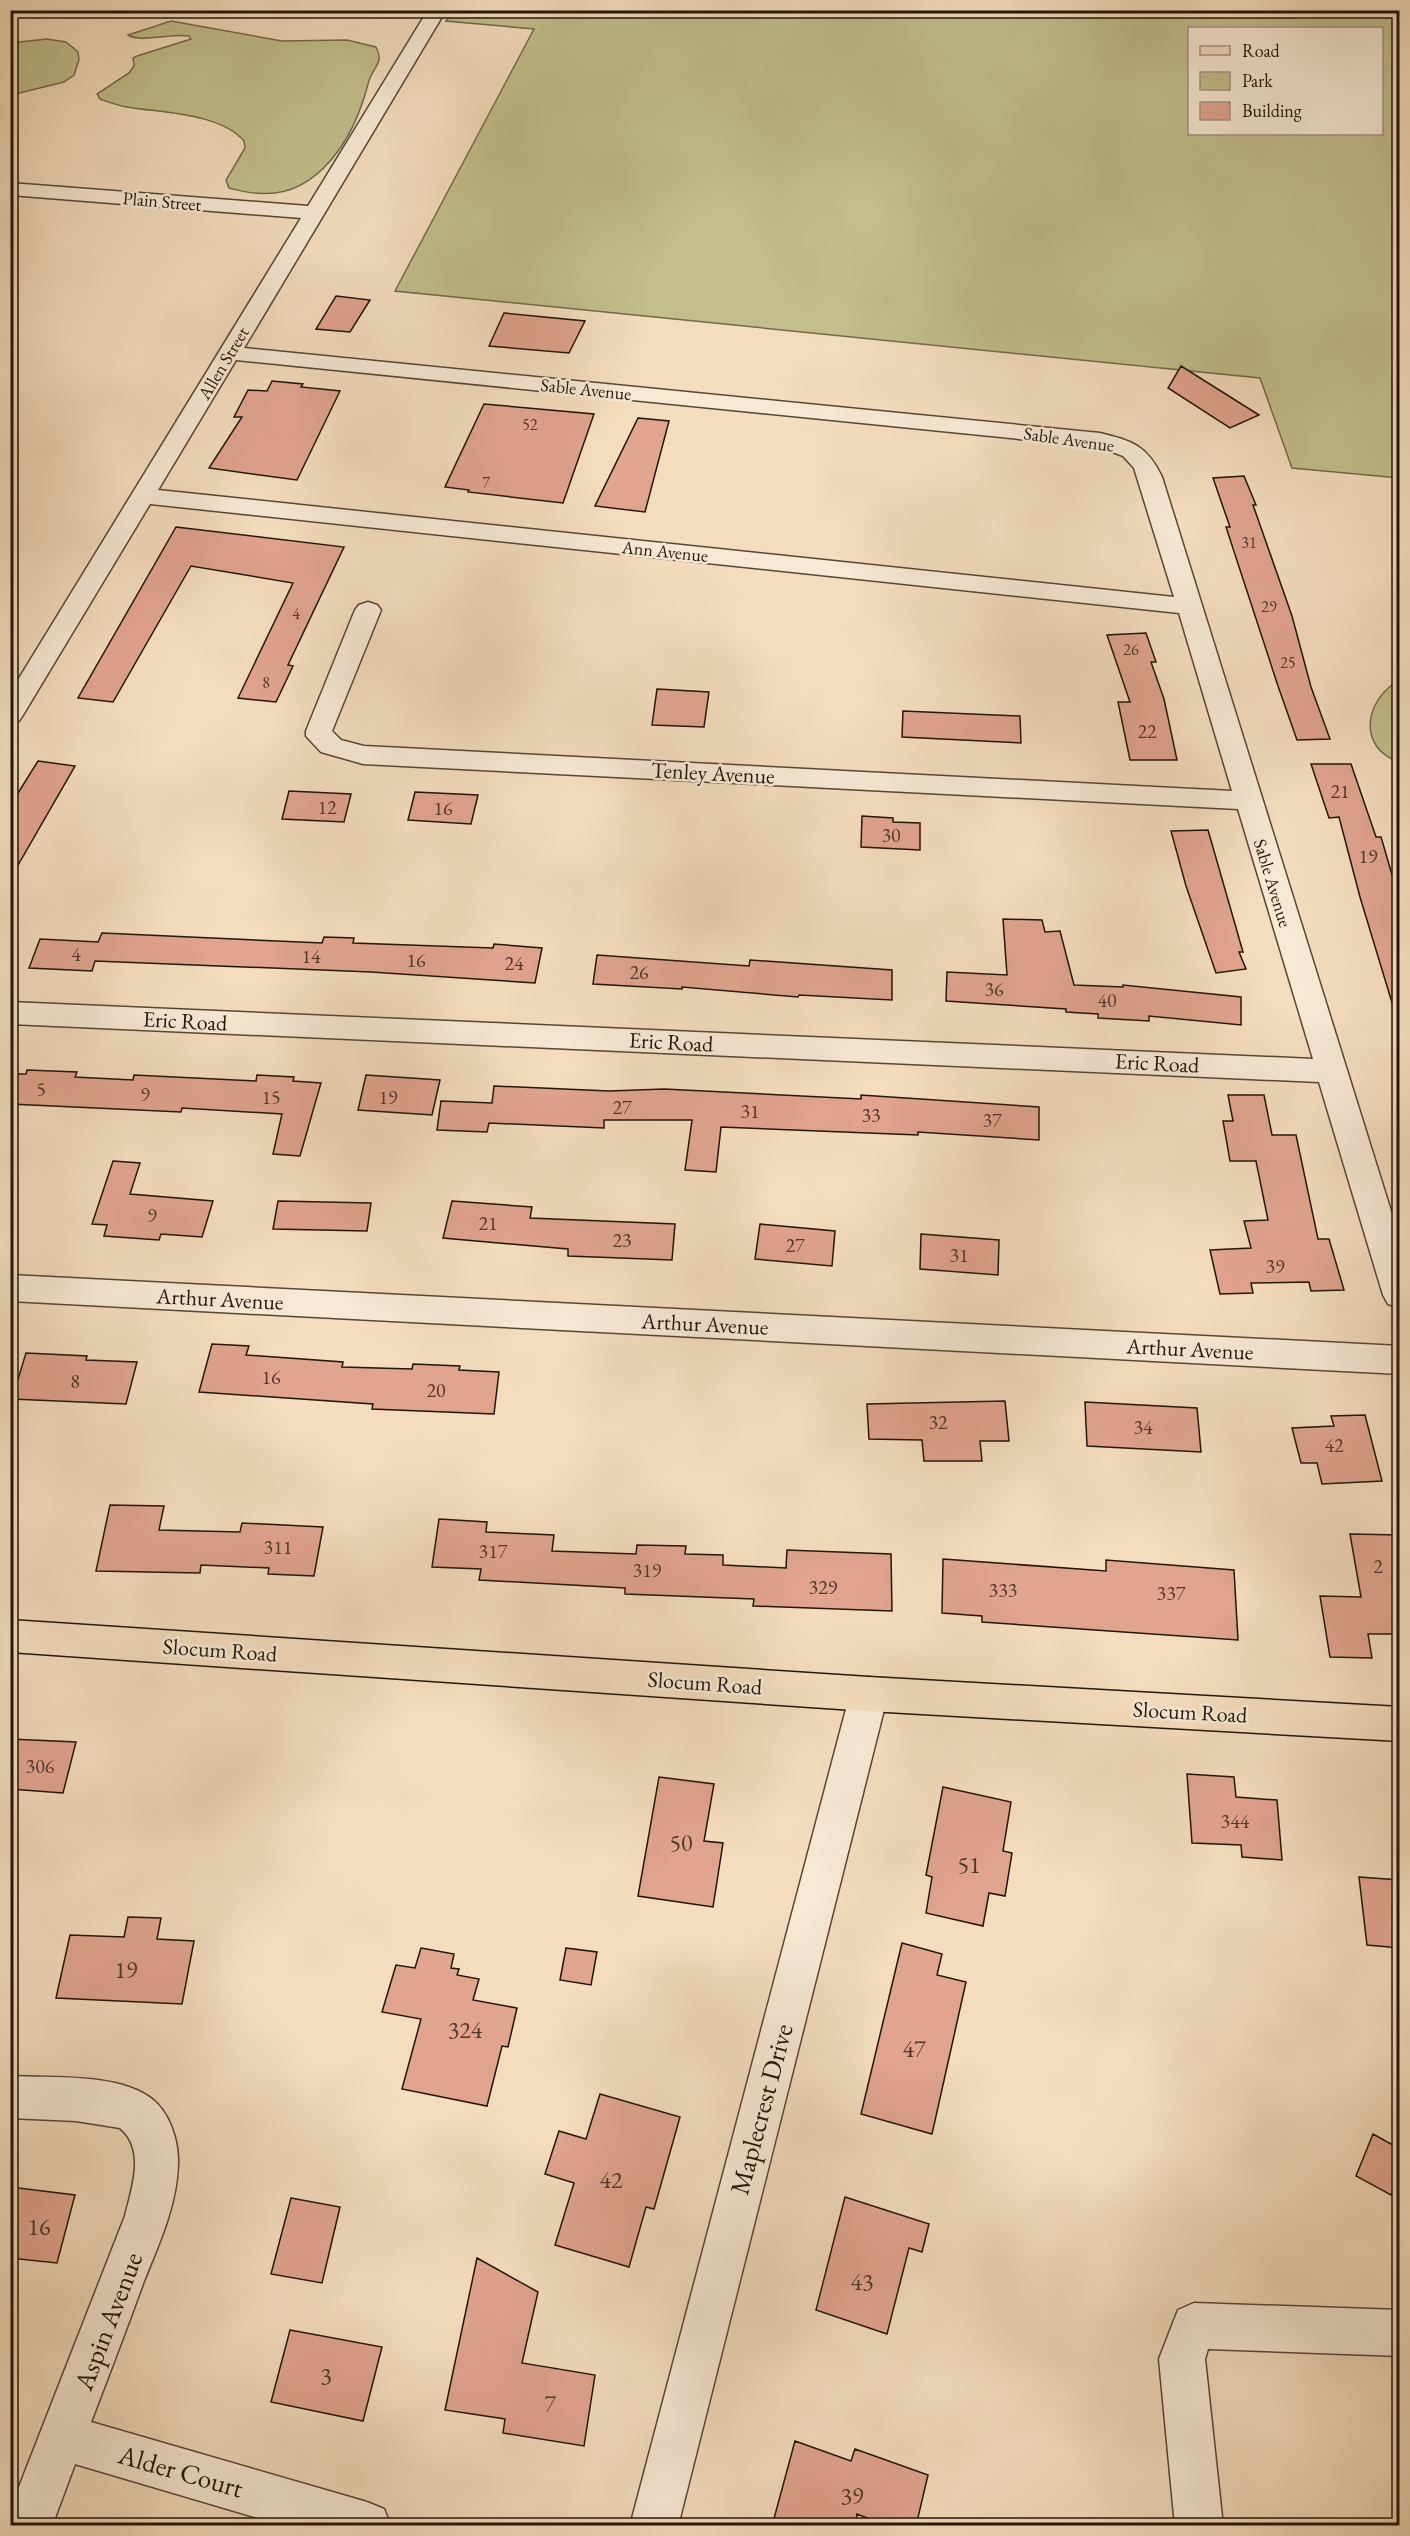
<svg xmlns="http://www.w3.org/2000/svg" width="1410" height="2536" font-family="'EB Garamond',serif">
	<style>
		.green { fill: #c2bf8d; stroke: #726a4b; stroke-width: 1.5; fill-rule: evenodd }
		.building { fill: #e1a48f; stroke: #221409; stroke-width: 1.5 }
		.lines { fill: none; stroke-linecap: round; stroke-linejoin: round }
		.minor-casing { stroke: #564636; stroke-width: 3 }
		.major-casing { stroke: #221409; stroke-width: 3 }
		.minor { fill: #f8e9d5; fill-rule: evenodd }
		.major { fill: #f4ddbe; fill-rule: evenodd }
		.labels { text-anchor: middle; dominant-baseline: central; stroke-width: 5; stroke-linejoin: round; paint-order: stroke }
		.far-number-label { font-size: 16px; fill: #52382a }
		.far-street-label { font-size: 18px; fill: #221409; stroke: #f8e9d5 }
		.number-label { font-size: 20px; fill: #52382a }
		.street-label { font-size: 22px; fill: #221409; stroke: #f8e9d5 }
		.near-number-label { font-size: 24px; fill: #52382a }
		.near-street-label { font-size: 27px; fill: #221409; stroke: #f8e9d5 }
	</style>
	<rect width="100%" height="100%" fill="#f4ddbe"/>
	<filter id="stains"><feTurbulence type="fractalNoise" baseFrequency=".00333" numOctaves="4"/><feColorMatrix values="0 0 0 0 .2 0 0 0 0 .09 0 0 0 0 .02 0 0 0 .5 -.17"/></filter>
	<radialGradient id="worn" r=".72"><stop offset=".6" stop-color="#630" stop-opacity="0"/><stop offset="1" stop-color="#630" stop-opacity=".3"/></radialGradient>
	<path class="green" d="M453 11H1399V478L1292 468 1260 378 395 291 534 29 446 21ZM1190 28H1382V134H1190Z
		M171 21 282 41 347 40 376 47C385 64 372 67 368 84 355 135 319 200 256 193 247 193 238 190 229 188L226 180 245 148 244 141C220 113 162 113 127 107 118 106 109 102 100 99L97 94 129 73 134 66 133 58 137 56 191 39 189 36C172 33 141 43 128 35Z
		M47 39 66 42 78 52 79 60 74 75 64 82 11 95V43Z
		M1399 661 1400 762H1399C1359 748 1363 704 1396 682L1397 666Z"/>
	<path class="building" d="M336 296 370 300 350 332 316 329Z
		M504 313 585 321 569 353 489 346Z
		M1181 366 1259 415 1230 428 1168 388Z
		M272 381 303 384 301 387 340 391 297 480 209 468 242 417H234L248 390 267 391Z
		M484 404 594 414 563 503 468 492 469 490 445 487Z
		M638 418 669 421 645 512 595 506Z
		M1244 476 1256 505H1253L1292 616 1311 687 1330 739 1297 740 1278 686 1226 527H1230L1213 478Z
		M176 527 344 547 288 665 293 666 276 702 238 698 293 583 191 566 113 702 78 698Z
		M1146 633 1156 662H1151L1164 699 1177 760H1130L1118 702H1130L1107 635Z
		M657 689 709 692 704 727 652 725Z
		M903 711 1020 716 1021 743 902 737Z
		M38 761 75 766 10 879V806Z
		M1311 764H1351L1376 837H1381L1400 902V1005L1393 1006 1360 897 1339 817 1329 818Z
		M289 791 351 794 344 822 282 819Z
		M415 792 478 795 471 824 408 820Z
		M862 816 893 818V822L920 823V850L861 847Z
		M1208 830 1243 952H1239L1246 969 1216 973 1186 886 1171 831Z
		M1003 919 1042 920 1045 932 1060 931 1074 985 1123 987V985L1241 997V1025L1149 1016V1021L1098 1018V1014L1066 1012V1009L946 1001 947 972 1007 975Z
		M102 933 322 943 324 937 354 938 353 943 493 948 494 944 542 948 535 983 371 972 95 961 92 971 29 968 40 939 98 942Z
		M597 955 749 966 750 960 892 970V1000L799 995 798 997 682 987V989L593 984Z
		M27 1070 77 1072 75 1077 133 1080 134 1075 256 1081 257 1075 294 1077 293 1081 321 1083 300 1156 273 1154 282 1114 182 1108 181 1112 10 1104V1074H26Z
		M366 1075 440 1080 432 1115 358 1110Z
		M494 1086 609 1091 664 1089 861 1099V1095L1039 1107V1140L918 1132V1135L721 1127 716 1172 685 1170 692 1120H604V1128L489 1123 487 1132 437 1130 441 1101 492 1103Z
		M1228 1095H1264L1272 1135H1296L1318 1239H1329L1344 1290 1311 1291 1309 1282 1251 1283 1253 1293 1220 1294 1210 1250 1251 1248 1244 1221 1268 1220 1256 1161H1230L1223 1121H1233Z
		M113 1161 140 1163 130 1194 213 1201 202 1237 161 1234 159 1240 104 1236 107 1225 92 1224Z
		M278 1201 371 1203 367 1231 273 1229Z
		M452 1201 532 1207 530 1218 675 1224 672 1260 568 1256V1249L443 1238Z
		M760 1224 835 1231 832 1266 755 1259Z
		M921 1234 999 1240 998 1275 920 1269Z
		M212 1344 249 1346 246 1355 343 1362 342 1367 412 1369 413 1364 460 1366 459 1370 499 1372 494 1414 372 1409 373 1404 199 1392Z
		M26 1353 87 1356 86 1360 137 1362 126 1404 12 1399Z
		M1005 1401 1009 1441H980L982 1461H924L922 1440 869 1439 867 1404Z
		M1085 1402 1197 1408 1201 1452 1087 1446Z
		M1365 1415 1382 1481 1322 1484 1317 1463H1301L1292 1428 1334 1426 1331 1416Z
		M110 1505 164 1506 159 1530 240 1532 242 1523 323 1527 314 1576 268 1574 269 1568 201 1565 200 1573 96 1571Z
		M439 1519 487 1522 486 1532 554 1535 552 1551 636 1554 637 1545 686 1546 685 1554 723 1555V1565L786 1568 787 1550 891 1554 892 1611 753 1606 754 1599 625 1594V1588L479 1580 481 1569 432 1567Z
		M1350 1534 1400 1535V1634H1368L1372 1658 1330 1657 1320 1596 1361 1597Z
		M943 1559 1106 1571V1560L1234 1570 1238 1640 982 1622V1616L942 1613Z
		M10 1739 76 1742 63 1793 10 1789Z
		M1187 1774 1234 1777 1236 1797 1277 1800 1282 1860 1242 1857 1241 1845 1192 1843Z
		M659 1777 714 1784 704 1841 723 1843 713 1907 638 1896Z
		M943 1787 1011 1802 1003 1851 1012 1853 1005 1896 989 1893 983 1926 926 1913 932 1877 926 1875Z
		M1359 1877 1400 1880V1948L1367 1945Z
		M128 1917 161 1918 157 1939 194 1941 182 2004 56 1998 70 1935 124 1937Z
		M902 1943 942 1954 937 1975 966 1982 932 2134 861 2114Z
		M421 1948 454 1954 451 1968 459 1969 457 1975 479 1979 473 2000 517 2008 508 2047 502 2046 487 2106 402 2089 421 2019 382 2012 396 1965 415 1968Z
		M566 1948 597 1952 591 1985 560 1980Z
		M600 2094 680 2117 654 2209 646 2207 629 2267 555 2245 574 2183 545 2174 559 2131 586 2139Z
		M1373 2134 1400 2149V2174L1391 2195 1356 2176Z
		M10 2187 75 2195 57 2263 10 2258Z
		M845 2197 929 2224 922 2252 909 2248 887 2334 816 2310Z
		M291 2198 340 2207 322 2283 271 2274Z
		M477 2258 538 2292 522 2363 595 2375 584 2446 503 2433 505 2419 445 2410Z
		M290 2330 382 2347 363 2421 271 2402Z
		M795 2441 851 2461 855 2449 928 2475 916 2526H888L857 2514 855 2526H772Z"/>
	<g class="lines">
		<g class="minor-casing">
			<path id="minor" d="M428 10H446L244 348 1100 433C1132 441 1147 445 1162 477L1400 1240V1308L1388 1304 1383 1295 1319 1082 10 1024V1002L1313 1059 1238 809 363 764 321 752 306 736V731L355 610 359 605 368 602 377 605 381 610 332 731 341 740 364 746 1232 791 1179 613 150 504 23 715 19 721 10 723V693L301 218 10 195V183L308 206ZM236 360 1099 447 1123 456 1134 468 1174 597 158 490Z
				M10 1275 1400 1346V1374L10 1301Z
				M869 1677 882 1682 888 1694 678 2526H630L850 1694 856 1682Z
				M10 2076C51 2078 120 2073 152 2099 170 2113 179 2142 178 2164 177 2205 159 2244 144 2281 127 2328 109 2375 91 2422L367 2502 384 2509 391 2526H285L75 2464 52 2526H10V2510L125 2216C132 2187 146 2150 120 2128L76 2121 10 2118Z
				M1194 2303 1400 2310V2356L1208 2349 1205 2359 1223 2526H1175L1159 2359 1178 2310Z"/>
		</g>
		<g class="major-casing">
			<path id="major" d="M10 1620 869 1677 1400 1707V1741L869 1711 10 1652Z"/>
		</g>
		<use href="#minor" class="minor"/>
		<use href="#major" class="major"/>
	</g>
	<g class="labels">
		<g class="far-number-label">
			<text x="530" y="424">52</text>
			<text x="486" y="482">7</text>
			<text x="1249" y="542">31</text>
			<text x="1269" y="606">29</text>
			<text x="296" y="613">4</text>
			<text x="1131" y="649">26</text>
			<text x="1288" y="662">25</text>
			<text x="266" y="682">8</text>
		</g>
		<g class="far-street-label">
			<text transform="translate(162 201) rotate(5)">Plain Street</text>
			<text transform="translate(223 363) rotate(-59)">Allen Street</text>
			<text transform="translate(586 389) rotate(6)">Sable Avenue</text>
			<text transform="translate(1069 439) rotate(8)">Sable Avenue</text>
			<text transform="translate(665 551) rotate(6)">Ann Avenue</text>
			<text transform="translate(1273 883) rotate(73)">Sable Avenue</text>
		</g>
		<g class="number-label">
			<text x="1147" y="731">22</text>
			<text x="1340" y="791">21</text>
			<text x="327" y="807">12</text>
			<text x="443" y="808">16</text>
			<text x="891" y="835">30</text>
			<text x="1368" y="856">19</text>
			<text x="76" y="954">4</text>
			<text x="311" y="956">14</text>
			<text x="416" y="960">16</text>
			<text x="514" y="963">24</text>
			<text x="639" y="972">26</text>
			<text x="994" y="989">36</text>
			<text x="1107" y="1000">40</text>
			<text x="41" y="1089">5</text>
			<text x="145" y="1094">9</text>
			<text x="271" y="1097">15</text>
			<text x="388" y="1097">19</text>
			<text x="622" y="1107">27</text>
			<text x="750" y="1111">31</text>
			<text x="871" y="1115">33</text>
			<text x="992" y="1120">37</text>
			<text x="152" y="1215">9</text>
			<text x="488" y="1223">21</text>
			<text x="622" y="1240">23</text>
			<text x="795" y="1245">27</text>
			<text x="959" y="1255">31</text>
			<text x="1275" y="1266">39</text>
			<text x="271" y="1377">16</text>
			<text x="75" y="1381">8</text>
			<text x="436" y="1390">20</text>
			<text x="938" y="1422">32</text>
			<text x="1143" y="1427">34</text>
			<text x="1334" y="1445">42</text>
			<text x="278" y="1547">311</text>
			<text x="493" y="1551">317</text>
			<text x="1378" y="1566">2</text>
			<text x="647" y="1570">319</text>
			<text x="823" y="1587">329</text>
			<text x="1003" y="1590">333</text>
			<text x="1171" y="1593">337</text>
			<text x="40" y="1766">306</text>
			<text x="1235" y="1821">344</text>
		</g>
		<g class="street-label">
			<text transform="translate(713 773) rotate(3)">Tenley Avenue</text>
			<text transform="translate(185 1021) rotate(3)">Eric Road</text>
			<text transform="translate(671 1042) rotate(3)">Eric Road</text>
			<text transform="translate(1157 1063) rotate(3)">Eric Road</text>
			<text transform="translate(220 1299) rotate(3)">Arthur Avenue</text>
			<text transform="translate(705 1324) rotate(3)">Arthur Avenue</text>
			<text transform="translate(1190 1349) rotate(3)">Arthur Avenue</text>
			<text transform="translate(220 1650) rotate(4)">Slocum Road</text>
			<text transform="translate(705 1683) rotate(4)">Slocum Road</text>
			<text transform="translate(1190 1712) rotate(3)">Slocum Road</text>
		</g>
		<g class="near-number-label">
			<text x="681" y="1842">50</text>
			<text x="969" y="1864">51</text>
			<text x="126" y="1969">19</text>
			<text x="465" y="2029">324</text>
			<text x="914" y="2048">47</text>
			<text x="611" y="2179">42</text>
			<text x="39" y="2226">16</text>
			<text x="862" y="2281">43</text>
			<text x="326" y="2375">3</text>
			<text x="550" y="2403">7</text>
			<text x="852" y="2495">39</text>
		</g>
		<g class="near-street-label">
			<text transform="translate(761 2109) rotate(-75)">Maplecrest Drive</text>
			<text transform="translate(108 2321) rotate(-69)">Aspin Avenue</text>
			<text transform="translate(181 2471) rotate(16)">Alder Court</text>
		</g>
	</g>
	<rect width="1410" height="2536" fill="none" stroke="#f4ddbe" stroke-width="36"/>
	<rect x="12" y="12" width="1386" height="2512" fill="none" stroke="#221409" stroke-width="3"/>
	<rect x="18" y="18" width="1374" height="2500" fill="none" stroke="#221409" stroke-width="1.5"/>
	<rect x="1188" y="27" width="195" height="108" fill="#f8e9d5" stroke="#a29483" stroke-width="1.5"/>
	<rect x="1200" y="46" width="30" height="9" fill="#f4ddbe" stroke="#a29483" stroke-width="1.5"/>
	<text x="1242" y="57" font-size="18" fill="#221409">Road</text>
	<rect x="1200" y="72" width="30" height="18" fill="#c2bf8d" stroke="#a29483" stroke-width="1.5"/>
	<text x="1242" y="87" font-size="18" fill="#221409">Park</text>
	<rect x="1200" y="102" width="30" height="18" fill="#e1a48f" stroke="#a29483" stroke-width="1.5"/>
	<text x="1242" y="117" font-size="18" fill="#221409">Building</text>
	<rect width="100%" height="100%" filter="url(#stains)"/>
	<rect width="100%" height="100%" fill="url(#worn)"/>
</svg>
